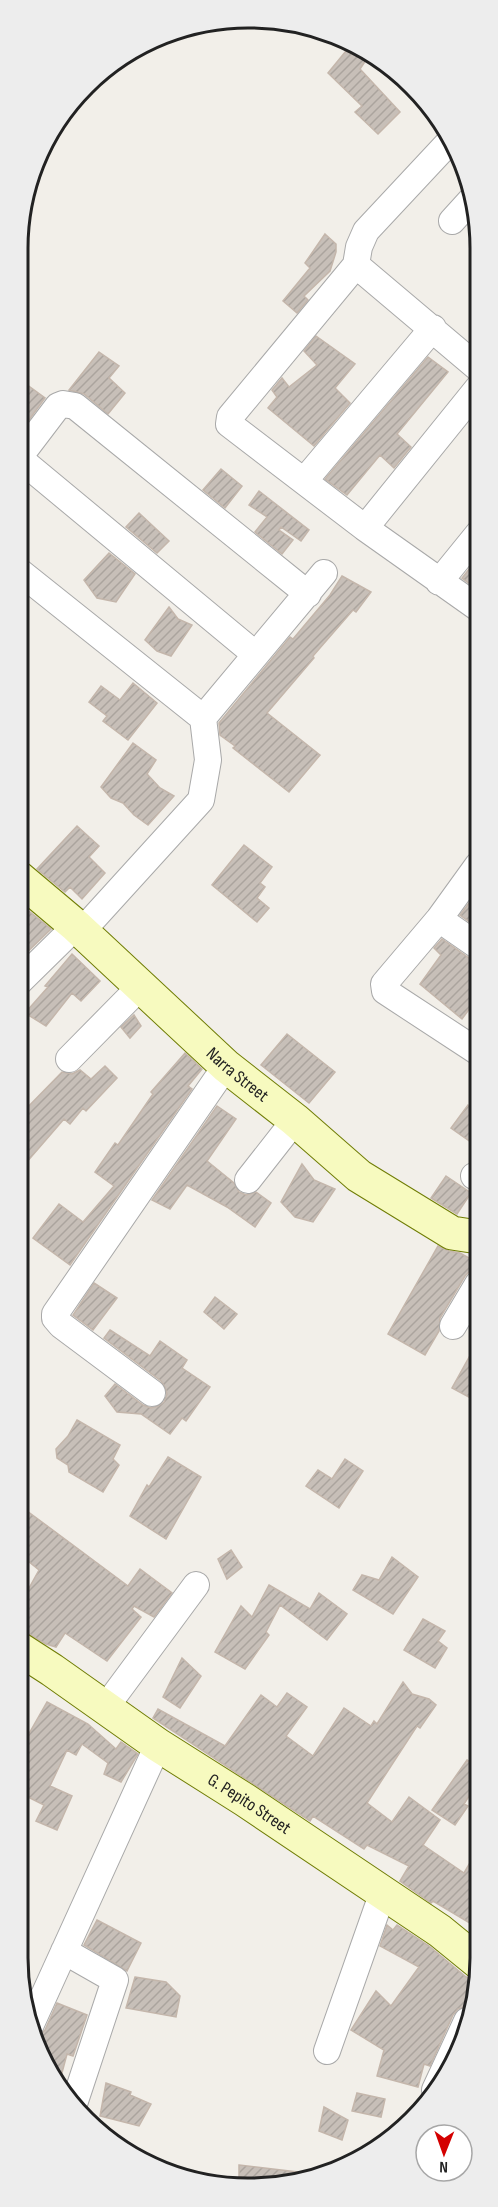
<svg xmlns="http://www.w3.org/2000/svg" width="498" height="2207" font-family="'Sofia Sans Condensed',sans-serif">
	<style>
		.building { fill: url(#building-hatch); stroke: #c4b6ab; stroke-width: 1.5 }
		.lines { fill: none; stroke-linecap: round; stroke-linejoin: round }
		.street-casing { stroke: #a9a9a9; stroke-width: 28 }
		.secondary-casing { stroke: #707d05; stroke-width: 35 }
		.street { stroke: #fff; stroke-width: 26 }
		.secondary { stroke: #f7fabf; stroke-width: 33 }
		.labels { text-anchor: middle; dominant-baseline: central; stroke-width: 5; stroke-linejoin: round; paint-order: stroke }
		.street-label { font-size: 18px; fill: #222; stroke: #fff }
		.rim { fill: none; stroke: #222; stroke-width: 3 }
	</style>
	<defs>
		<pattern id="building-hatch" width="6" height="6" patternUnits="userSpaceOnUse" patternTransform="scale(1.5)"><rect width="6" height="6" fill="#c7bfb8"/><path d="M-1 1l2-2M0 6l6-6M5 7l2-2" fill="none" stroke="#aba49e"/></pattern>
	</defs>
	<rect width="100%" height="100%" fill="#f2efe9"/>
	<path class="building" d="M346 51 366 60 360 69 400 112 378 134 355 112 362 106 328 73Z
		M325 234 336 244V252L330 271 304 296 308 300 297 313 283 301 310 268 305 263Z
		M316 336 355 364 335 388 350 403 314 446 268 408 277 397 272 390 282 378 289 387 317 365 304 351Z
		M99 352 119 366 109 378 125 393 108 414 84 394 69 390Z
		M428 357 448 372 397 434 411 447 394 468 380 455 347 495 325 479Z
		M26 384 45 398 29 420 20 412V393Z
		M221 469 242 486 225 508 203 490Z
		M259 491 309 530 301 541 281 527 279 530 293 540 282 554 255 532 267 517 249 505Z
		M139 513 169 541 157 553 126 527Z
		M109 553 135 574 116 602 97 598 84 580Z
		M478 558V590L462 578Z
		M342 576 371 592 356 612 353 610 313 656 314 658 267 713 320 755 289 792 233 748 235 746 220 735 219 723 290 637 293 639 330 595Z
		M169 607 178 619 192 625 171 656 157 651 145 640Z
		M133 683 157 703 128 740 103 721 107 716 89 702 101 686 120 700Z
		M133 743 156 760 147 774 160 788 174 796 148 825 134 815 123 803 111 798 101 787Z
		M77 826 99 846 89 857 105 873 82 899 70 887 65 892 37 869Z
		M244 845 272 867 260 883 265 887 257 898 269 908 257 922 212 885Z
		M478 891V928L460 915Z
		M25 908 51 929 19 960V914Z
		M442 939 469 958 478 961V997L462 1019 420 984 441 955 434 948Z
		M72 954 100 981 81 1001 72 993 46 1026 25 1013 48 987 45 986Z
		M134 1015 141 1026 130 1038 121 1027Z
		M287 1034 335 1072 309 1103 261 1065Z
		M185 1053 202 1069 188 1086 192 1089 70 1265 33 1238 59 1204 83 1222 114 1186 95 1172 115 1143 118 1145 153 1094 151 1092Z
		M105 1066 117 1078 86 1111 83 1108 70 1124 64 1119 19 1171V1116L62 1072 72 1074 80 1070 91 1079Z
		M468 1105 478 1112V1147L451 1128Z
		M217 1106 236 1119 207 1161 234 1183 239 1192 246 1195 256 1192 271 1203 255 1227 227 1207 187 1185 170 1209 152 1200Z
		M302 1164 314 1180 335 1189 313 1222 295 1217 281 1202Z
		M446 1176 471 1193 457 1214 431 1198Z
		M438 1246 449 1251 460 1253 478 1263V1269L470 1271 465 1276 440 1318 439 1331 425 1355 388 1334Z
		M94 1283 117 1298 93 1330 73 1315Z
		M215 1297 237 1314 224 1329 204 1312Z
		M110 1330 150 1356 160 1341 187 1360 182 1368 210 1387 186 1421 182 1418 170 1434 141 1414 117 1412 105 1396 115 1384 143 1405 151 1408 158 1406 164 1402 167 1394 165 1387 161 1381 104 1338Z
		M478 1341V1402L452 1388Z
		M77 1420 120 1445 113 1459 119 1465 103 1492 69 1472 68 1465 57 1458 56 1449 68 1436Z
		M168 1457 201 1477 166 1539 130 1516 147 1485 149 1487Z
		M345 1459 363 1471 339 1508 306 1486 318 1470 332 1479Z
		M19 1505 128 1586 140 1569 172 1593 154 1617 134 1606 132 1609 141 1617 107 1661 65 1633 56 1647 46 1644 18 1628V1608L39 1570 18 1553Z
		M231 1550 242 1567 227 1579 218 1559Z
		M392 1557 418 1577 393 1614 353 1590 362 1575 379 1580Z
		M269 1585 310 1609 319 1593 347 1614 327 1640 280 1605 266 1632 269 1635 245 1669 215 1652 241 1606 252 1617Z
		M423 1619 445 1631 438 1641 447 1648 435 1668 404 1650Z
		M182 1658 201 1676 180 1708 163 1697Z
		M403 1682 412 1694 429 1699 436 1705 420 1728 417 1726 367 1803 392 1822 409 1797 440 1820 423 1845 464 1873 478 1849V1928L433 1901 431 1903 400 1881 409 1866 367 1845 364 1849 313 1816 310 1821 153 1718 158 1709 225 1746 261 1695 277 1707 287 1693 307 1707 286 1736 313 1756 344 1708 371 1726 374 1721 377 1724Z
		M47 1702 88 1724 116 1749 121 1742 138 1754 121 1782 104 1774 108 1763 82 1744 76 1755 67 1750 50 1786 72 1796 57 1830 36 1821 44 1805 18 1792V1753Z
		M467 1760 478 1767V1782L464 1804 468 1806 455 1825 432 1810Z
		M97 1920 141 1943 127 1971 84 1945Z
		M387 1925 393 1930 397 1925 429 1946 466 1977 477 1980 464 2007 458 2009 453 2015 430 2066 424 2064 418 2087 377 2076 384 2050 351 2030 376 1991 391 2006 419 1967 380 1946Z
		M135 1977 166 1982 180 1996 176 2017 126 2008Z
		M57 2003 87 2015 73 2056 67 2054 59 2084 35 2043 36 2038 45 2030Z
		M106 2083 131 2092 130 2095 151 2104 139 2126 100 2116Z
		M357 2093 385 2099 381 2117 352 2111Z
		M324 2107 348 2120 342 2140 319 2131Z
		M239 2165 306 2173V2179L239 2188Z"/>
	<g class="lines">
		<g class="street-casing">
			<path id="street" d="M451 140 366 231 359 247 356 265 230 417 229 424 365 528 478 608
				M452 221 472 199
				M356 265 478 368
				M20 456 58 406 63 404 75 406 308 594
				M20 459 255 654
				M304 481 433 328
				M365 528 478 388
				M20 572 203 718
				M439 582 478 534
				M439 919 478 946
				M81 932 201 800 208 760 203 718 324 573
				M19 982 76 926
				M478 1052 385 991 384 984 439 919 478 865
				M69 1059 140 987
				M474 1176 478 1177
				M248 1180 295 1120
				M453 1326 478 1284
				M152 1393 61 1325 55 1318V1314L226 1066
				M105 1708 196 1585
				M64 1951 115 1980 73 2107
				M31 2024 158 1745
				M327 2051 383 1892
				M435 2090 467 2021"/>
		</g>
		<g class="secondary-casing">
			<g id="secondary">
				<path id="s1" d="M19 878 76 926 226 1066 295 1120 359 1176 452 1233 478 1237"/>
				<path id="s2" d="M18 1648 52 1670 158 1745 245 1800 440 1931 478 1962"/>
			</g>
		</g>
		<use href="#street" class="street"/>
		<use href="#secondary" class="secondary"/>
	</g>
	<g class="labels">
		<g class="street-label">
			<text stroke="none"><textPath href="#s1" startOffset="294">Narra Street</textPath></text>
			<text stroke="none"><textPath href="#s2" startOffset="279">G. Pepito Street</textPath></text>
		</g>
	</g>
	<path d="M0 0H498V2207H0ZM248 28H250A220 220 0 0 1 470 248V1958A220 220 0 0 1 250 2178H248A220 220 0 0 1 28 1958V248A220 220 0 0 1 248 28Z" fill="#ededed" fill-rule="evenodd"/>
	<path class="rim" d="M248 28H250A220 220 0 0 1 470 248V1958A220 220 0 0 1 250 2178H248A220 220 0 0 1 28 1958V248A220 220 0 0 1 248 28Z"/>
	<g transform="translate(444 2153) rotate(181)"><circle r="28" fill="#ffffff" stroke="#a7a7a7" stroke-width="1.5"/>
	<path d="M0-4.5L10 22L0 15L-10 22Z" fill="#d40000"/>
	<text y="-9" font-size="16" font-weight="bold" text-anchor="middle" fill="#222222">N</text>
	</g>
</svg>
